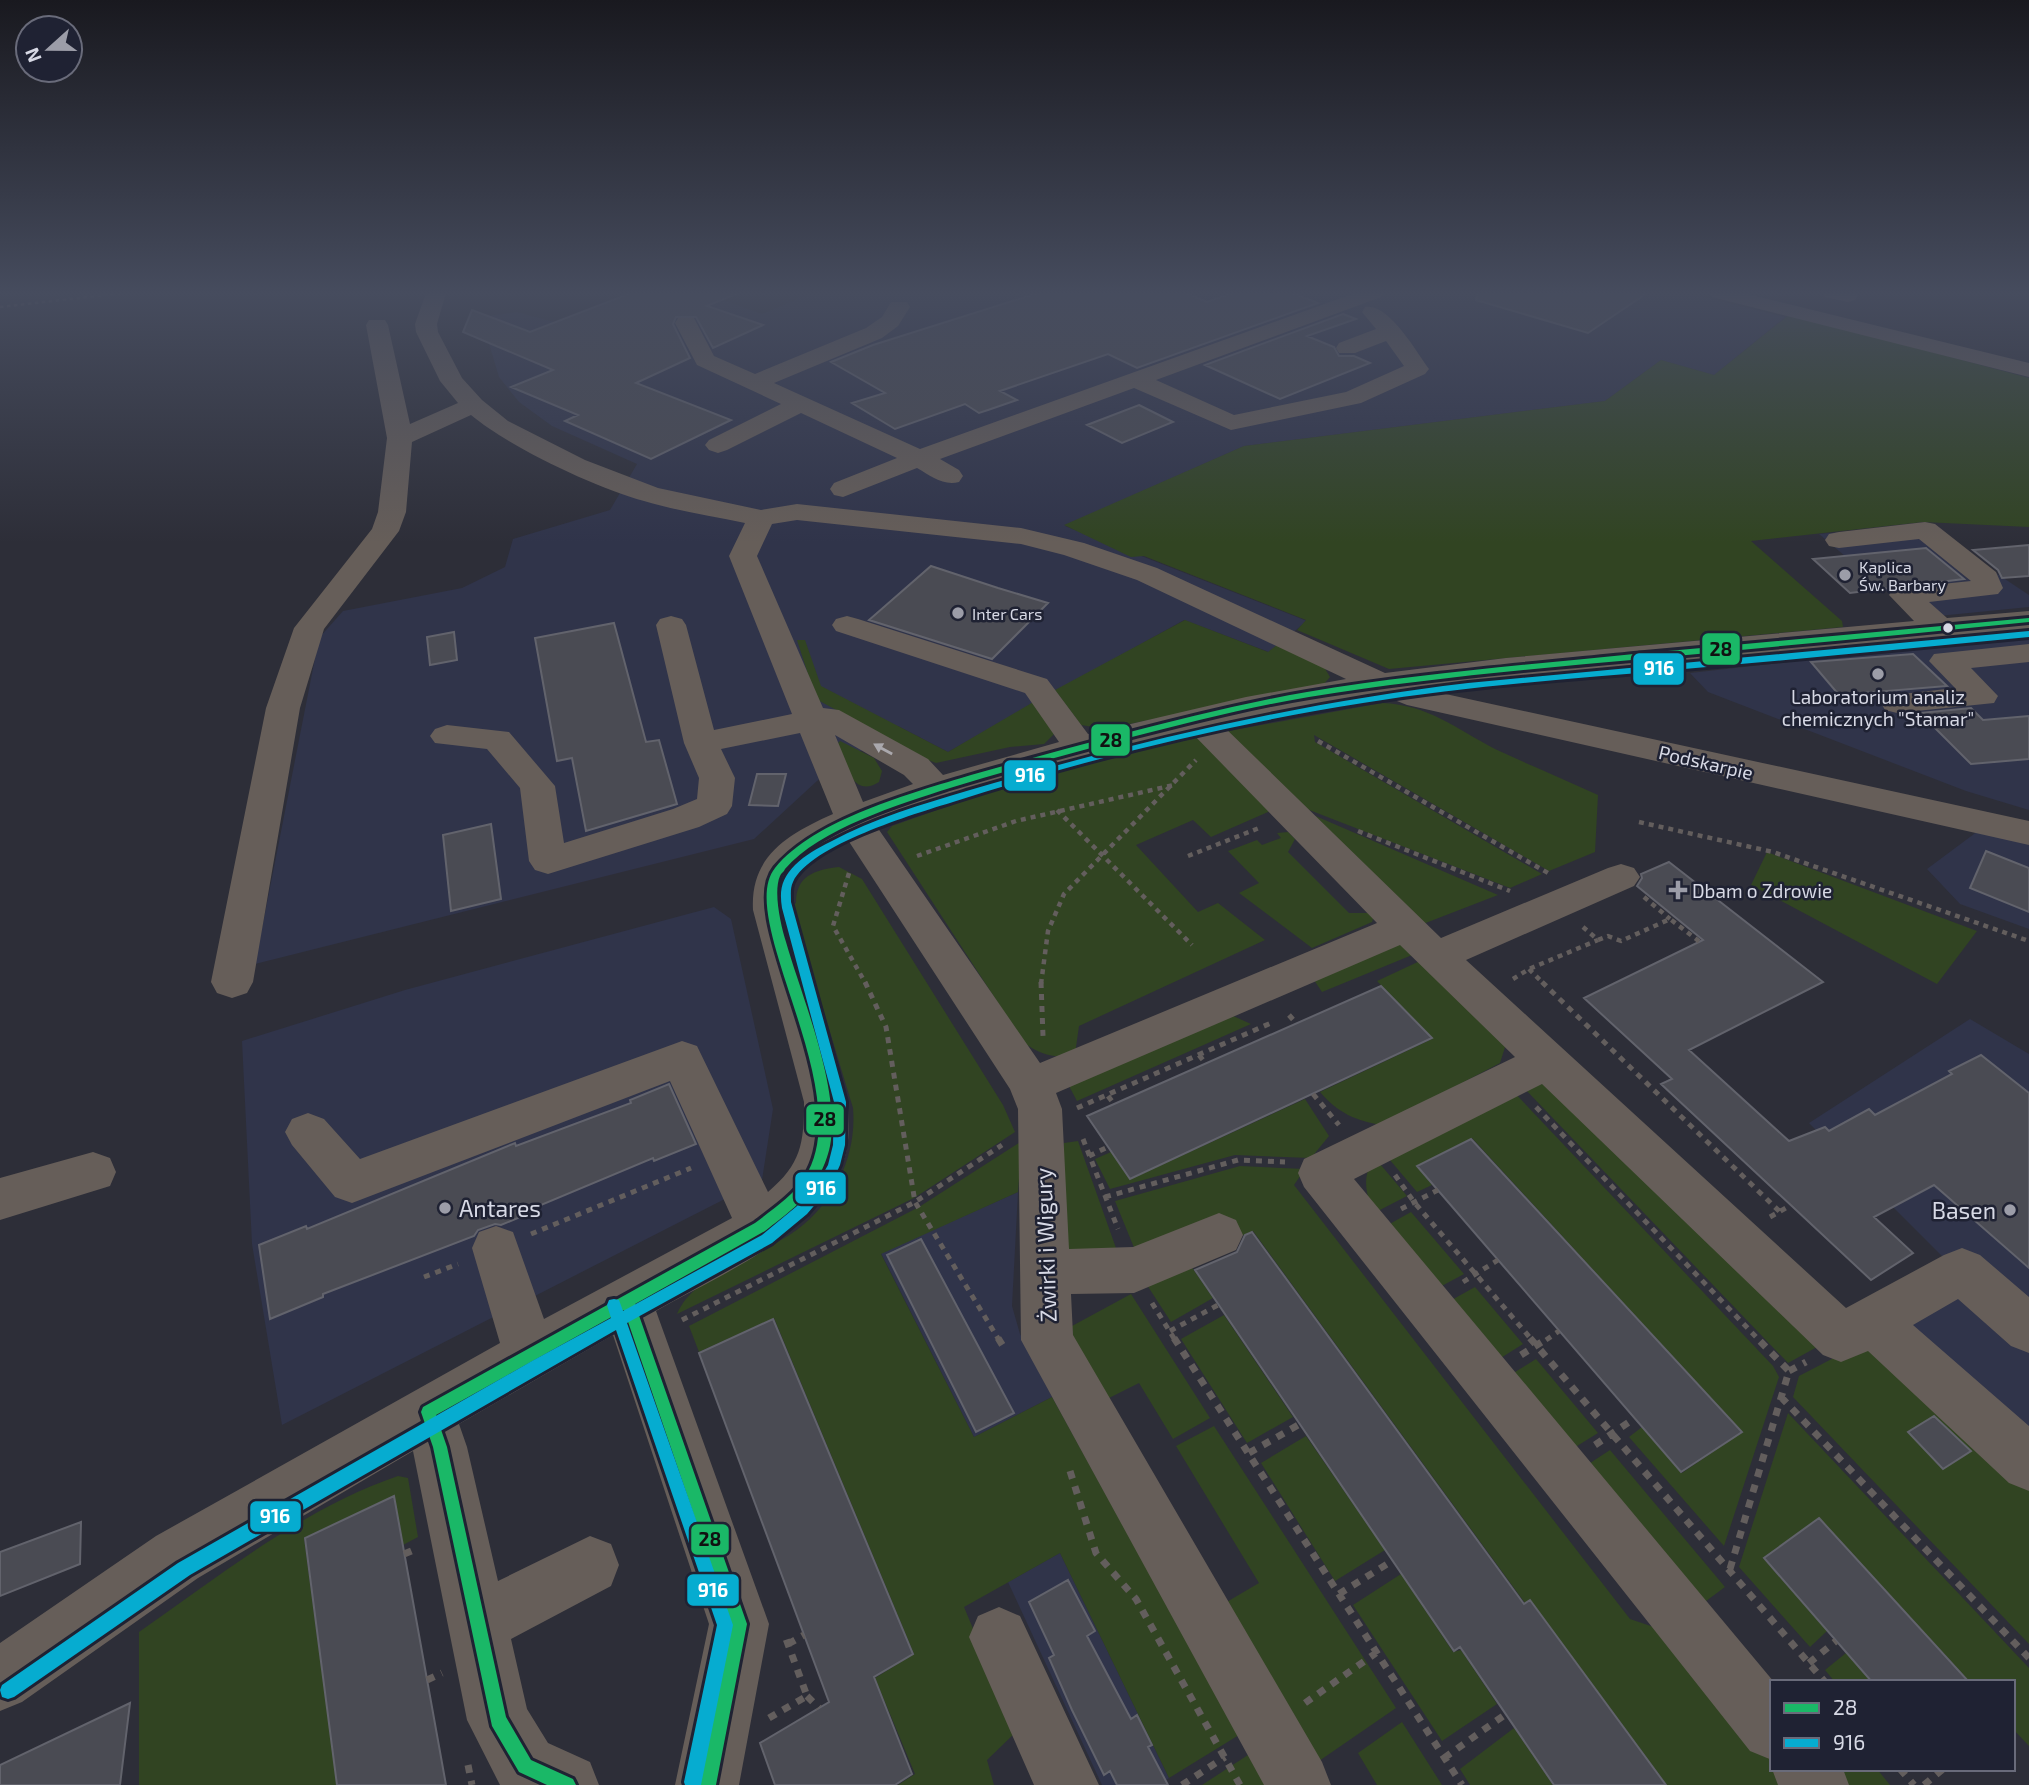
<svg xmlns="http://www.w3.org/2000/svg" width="2029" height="1785" font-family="'Exo 2',sans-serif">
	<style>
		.built { fill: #30344a }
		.green { fill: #314422 }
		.building { fill: #4a4b53; stroke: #62636c; stroke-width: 2 }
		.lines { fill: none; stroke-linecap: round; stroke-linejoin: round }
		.path-far3 { stroke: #635e5d; stroke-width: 2.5; stroke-dasharray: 3.5 3.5; stroke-linecap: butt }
		.path-far2 { stroke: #635e5d; stroke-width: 4.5; stroke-dasharray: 5 5; stroke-linecap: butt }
		.path-far1 { stroke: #635e5d; stroke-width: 5; stroke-dasharray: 6 6; stroke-linecap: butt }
		.path { stroke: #635e5d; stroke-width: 7; stroke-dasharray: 8 8; stroke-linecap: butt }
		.minor { fill: #665e59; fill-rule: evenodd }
		.bus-1-casing { stroke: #1f2233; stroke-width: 6 }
		.bus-2-casing { stroke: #1f2233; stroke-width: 6 }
		.bus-1 { fill: #1ab867; fill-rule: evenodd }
		.bus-2 { fill: #06acd0; fill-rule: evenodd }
		.oneway { fill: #aaa8ad }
		.poi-dot { fill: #9c9da8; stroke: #1f2233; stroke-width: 2.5 }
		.bus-dot { fill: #d7d9e5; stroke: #1f2233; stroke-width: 2.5 }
		.labels { text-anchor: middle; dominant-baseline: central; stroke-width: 5; stroke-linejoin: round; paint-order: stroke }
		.far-poi-label { font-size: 16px; fill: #d7d9e5; stroke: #1f2233; text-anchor: start }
		.poi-label { font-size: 19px; fill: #d7d9e5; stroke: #1f2233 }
		.street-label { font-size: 19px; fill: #d7d9e5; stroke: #1f2233 }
		.near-poi-label { font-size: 23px; fill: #d7d9e5; stroke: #1f2233; text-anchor: start }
		.near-street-label { font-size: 23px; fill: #d7d9e5; stroke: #1f2233 }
		.line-badge { stroke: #1f2233; stroke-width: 2.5 }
		.badge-label { font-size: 19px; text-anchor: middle; font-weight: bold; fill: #fff }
		.pale-badge-label { font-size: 19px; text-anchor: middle; font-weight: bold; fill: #111 }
	</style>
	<rect width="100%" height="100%" fill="#2d2e38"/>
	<path class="built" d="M631 293H704L762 314 812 293H1686L1785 317 1714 375 1661 360 1605 401 1244 446 1065 526 1307 621 1269 652 1184 620 948 752 898 726 817 781 754 839 255 964 319 638 343 611 462 588 505 567 513 539 610 510 637 464 552 426 519 402 499 377 481 317 517 312 565 325 600 310 593 307Z
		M1924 525 2029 595V607L1918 618 1819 534Z
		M2029 635V810L1966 791 1708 692 1690 673Z
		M1978 831 2029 841V929L1960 904 1927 869Z
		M714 907 731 919 773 1109 762 1180 282 1425 252 1244 242 1041 405 990Z
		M1970 1019 2029 1054V1514L1841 1321 1943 1257 1809 1123Z
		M1018 1192 1012 1306 1020 1334 1052 1397 974 1437 881 1253Z
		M1060 1553 1169 1778 1159 1785H1102L1008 1582Z"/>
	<path class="green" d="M1790 314 2029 378V527L1923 522 1751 541 1842 621 1843 627 1389 669 1297 630 1306 620 1144 556 1131 557 1064 525 1244 446 1605 401 1661 360 1714 375Z
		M1185 620 1268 652 1278 644 1324 667 1330 677 1324 684 1105 729 1081 725 1055 690Z
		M797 640H805L821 686 948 752 1035 701 1054 734 1044 744 1010 747 936 763 928 760 816 699Z
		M1382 703C1429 705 1455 728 1495 749 1529 765 1564 779 1598 795L1595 852 1549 871 1314 735 1315 742 1542 874 1510 888 1299 806 1223 732Z
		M1197 736 1268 809V812L1211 837 1193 820 1136 845 1198 912 1218 903 1265 940 1079 1026 1075 1054C1054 1059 1042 1055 1024 1043L887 832 892 826 1024 779Z
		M840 741 874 758 882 771 879 782C852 799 845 763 837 744Z
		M1311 814 1498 895 1423 924Z
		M1288 832 1295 839 1288 852 1349 913H1375L1372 922 1312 948 1239 893 1259 883 1228 851 1257 840 1262 845 1281 838 1277 833Z
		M1767 852 1977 931 1937 984 1751 885Z
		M839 867 862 879 1003 1105 1015 1132 914 1198 677 1314C688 1289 710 1279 732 1266 753 1254 778 1244 798 1229 835 1201 857 1155 853 1108L792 906 796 903C796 876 814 870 839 867Z
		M1392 945H1406L1417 953 1322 992 1314 980Z
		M1422 960 1506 1044 1500 1063 1382 1125C1356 1121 1338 1113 1320 1092L1432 1039 1377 981Z
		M1231 1015 1251 1024 1077 1101 1069 1086Z
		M1543 1084 1817 1347 1788 1363 1522 1086Z
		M1512 1090 1773 1366 1779 1377 1724 1546 1629 1437 1642 1427 1682 1473 1742 1432 1472 1138 1417 1166 1432 1185 1417 1192 1384 1153Z
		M1305 1099 1329 1136 1311 1158 1235 1155 1110 1189 1095 1159 1111 1152 1131 1179Z
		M1022 1141 1018 1192 881 1254 974 1437 1052 1397 1239 1735 1169 1778 1060 1553 964 1607 1016 1732 987 1760 994 1785H898L915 1774 875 1678 914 1654 774 1318 699 1352 689 1326 919 1207Z
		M1078 1141 1122 1265 1062 1260 1064 1143Z
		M1375 1158 1407 1196 1376 1212C1364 1195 1362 1174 1375 1158Z
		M1240 1166 1305 1169 1294 1185 1630 1619 1680 1636 1772 1751V1769H1786L1799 1785H1667L1530 1600 1525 1603 1253 1231 1230 1241 1135 1250 1115 1201Z
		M1411 1212 1464 1274 1438 1288 1386 1226Z
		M1189 1263 1213 1298 1171 1322 1147 1285Z
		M1475 1287 1523 1344 1496 1361 1448 1302Z
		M1131 1294 1210 1418 1173 1439 1139 1383 1107 1399 1073 1343 1072 1326Z
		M1224 1315 1293 1417 1247 1443 1181 1339Z
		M1874 1337 2029 1476V1644L1793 1397 1799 1376Z
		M1536 1359 1598 1433 1569 1451 1507 1377Z
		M1788 1413 2029 1668V1746L2013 1729V1682H1970L1819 1518 1763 1558 1827 1631 1810 1647 1739 1567Z
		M1214 1426 1396 1708 1319 1761 1225 1603 1259 1583 1176 1446Z
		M1306 1436 1385 1550 1335 1581 1261 1463Z
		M1610 1450 1725 1587 1698 1607 1581 1469Z
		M398 1476 408 1478 418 1537 403 1545 394 1496 304 1538 337 1785H139V1632C221 1575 302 1509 398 1476Z
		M1401 1574 1453 1652 1461 1650 1497 1704 1442 1741 1353 1605Z
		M1846 1653 1871 1682H1835L1825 1670Z
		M1402 1722 1442 1785H1377L1358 1753Z
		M1514 1728 1553 1785H1470L1460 1769Z
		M1248 1755 1265 1785H1202Z
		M1842 1769H1877L1890 1785H1843Z"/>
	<path class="building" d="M631 293H738L707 306 763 325 713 348 696 317H676L673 324 690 358 636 383 731 420 651 459 565 421 578 415 511 387 553 370 463 332 472 310 530 332Z
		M1038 293H1186L1207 302 1232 293H1292L1318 303 1137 368 1108 354 1000 391 1017 400 988 410 979 413 965 404 895 429 852 403 885 393 831 362 873 345Z
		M1477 293H1647L1588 333 1476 300Z
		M1343 314 1356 319 1307 336 1334 347 1339 356H1354L1370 363 1280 399 1205 365Z
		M1139 405 1173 422 1122 443 1087 425Z
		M2029 545V576L2002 578 1998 570 1973 550Z
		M1926 548 1964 579 1850 593 1813 559Z
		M931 566 998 588 1048 603 992 659 869 620Z
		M614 623 646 742 659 740 677 804 586 831 572 758 557 761 535 638Z
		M454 632 457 660 430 665 427 637Z
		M1913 654 1947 686 1839 695 1811 662Z
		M1971 708 1983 720 2029 716V759L1971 764 1920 713Z
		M757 774H786L778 806 749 805Z
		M491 824 501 899 451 911 443 835Z
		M1986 851 2029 868V912L1970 888Z
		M1669 862 1823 982 1689 1050 1789 1141 1825 1127 1829 1131 1869 1109 1875 1115 1952 1074 1949 1071 1981 1055 2029 1093V1268L1934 1185 1874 1217 1913 1253 1871 1280 1661 1084 1672 1079 1584 998 1703 940 1637 886 1642 878 1641 874Z
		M1381 986 1432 1038 1130 1179 1087 1116Z
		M669 1084 696 1144 654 1161 653 1158 536 1207 537 1210 501 1225 495 1224 478 1230 474 1236 323 1294V1297L270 1319 259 1245 306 1226 307 1229 515 1143 516 1146 631 1103 630 1100Z
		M1471 1139 1742 1432 1681 1472 1417 1166Z
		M1252 1232 1524 1604 1530 1600 1666 1785H1554L1460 1647 1454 1651 1195 1270 1237 1252 1245 1235Z
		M921 1239 1014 1413 976 1432 887 1255Z
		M773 1319 913 1654 874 1677 912 1774 895 1785H775L760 1743 829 1702 699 1353Z
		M1934 1416 1971 1451 1943 1469 1908 1432Z
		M394 1496 446 1785H337L305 1538Z
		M1819 1518 1969 1682H1872L1764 1558Z
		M81 1522 80 1564 0 1596V1552Z
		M1068 1580 1095 1631 1087 1636 1131 1719 1137 1715 1152 1745 1148 1747 1168 1785H1117L1110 1771 1104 1775 1072 1710 1049 1658 1054 1655 1029 1602Z
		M130 1703 120 1785H0V1765Z"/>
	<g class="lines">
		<path class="path-far3" d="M0 307 123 293"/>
		<path class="path-far2" d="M1318 741 1548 873
			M1057 810 1192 945
			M1639 822 1773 852 2029 941
			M1358 831 1510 891
			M917 856 1016 821 1174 785
			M1188 856 1259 828
			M849 873 833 926 866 984
			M1644 897 1670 919
			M1583 927 1598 940 1608 936 1621 941 1670 919 1700 942
			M1529 969 1544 984
			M1513 979 1529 969 1598 940
			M1041 984 1048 931 1064 894 1196 760"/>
		<path class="path-far1" d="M865 982 886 1027 915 1202 999 1340
			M1041 982 1043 1036
			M1542 982 1780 1212
			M1289 1015 1296 1023
			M1199 1055 1206 1064
			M1313 1094 1339 1125
			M1108 1096 1114 1104
			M1536 1107 1759 1340
			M1077 1108 1271 1023
			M1083 1139 1118 1229
			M1089 1156 1108 1147
			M1395 1175 1414 1202 1532 1340
			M1105 1197 1238 1160 1285 1162
			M1401 1209 1438 1190
			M1770 1217 1791 1205
			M531 1234 691 1168
			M424 1277 458 1264
			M1463 1282 1498 1260
			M1152 1303 1175 1340
			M682 1320 915 1202 1002 1145
			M1170 1331 1218 1305
			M1546 1340 1559 1331"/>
		<path class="path" d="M998 1338 1003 1346
			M1174 1338 1462 1785
			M1530 1338 1825 1682
			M1521 1355 1548 1338
			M1789 1371 1806 1362
			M1781 1397 2029 1658
			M1595 1445 1635 1418
			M1249 1453 1300 1424
			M1070 1471 1096 1553 1136 1599 1240 1785
			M404 1554 416 1549
			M1730 1569 1789 1371 1757 1338
			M1339 1594 1392 1561
			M788 1644 804 1635
			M1809 1663 1836 1641
			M427 1680 442 1673
			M807 1696 819 1708
			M1305 1703 1376 1653
			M769 1718 807 1696 785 1636
			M1444 1758 1506 1714
			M468 1765 472 1785
			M1900 1769 1914 1785
			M1182 1785 1225 1757
			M1924 1785 1943 1769"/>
		<path class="minor" d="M426 293H446L437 324 438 332 462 378 482 400 508 421 585 460 658 488 761 510 797 504 1021 528 1084 543 1157 568 1385 673 1506 658 1914 621 1889 595 1893 589 1971 581 1919 539 1839 548 1829 546 1825 540 1829 534 1839 532 1925 522 1935 524 1996 572 2003 588 1998 594 1929 602 1947 618 2029 611V629L1418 688 2029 821V845L1407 705 1377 693 1220 723 1441 938 1608 868 1621 864 1634 868 1640 877 1634 886 1466 960 1846 1308 1944 1255 1962 1248 1980 1255 2029 1297V1353L2011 1346 1958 1299 1913 1325 2029 1426V1491L2009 1483 1868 1351 1841 1362 1823 1355 1542 1084 1354 1179 1774 1682 1772 1760 1750 1751 1304 1187 1298 1173 1304 1159 1515 1057 1400 945 1056 1093 1062 1109 1069 1249 1133 1247 1219 1213 1236 1220 1243 1235 1236 1250 1134 1293 1071 1294 1073 1335 1322 1762 1331 1785H1264L1021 1340 1018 1109 1010 1089 846 837C810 858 788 864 793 910L848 1102C849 1122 850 1142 844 1160 816 1237 722 1273 656 1311L769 1624 739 1785H675L709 1624 613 1335 459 1424 467 1447 498 1581 590 1536 611 1544 619 1565 611 1586 511 1639 527 1709 548 1743 590 1762 599 1785H500L467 1720 413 1451 198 1578 22 1702 0 1711V1643L156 1536 500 1343 472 1248 479 1232 496 1226 513 1232 544 1319 732 1218 670 1081 352 1203 335 1197 292 1145 285 1132 292 1119 308 1113 324 1119 360 1159 682 1041 697 1046 768 1192C801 1164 804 1144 804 1102L753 910C750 856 788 834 833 814L800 733 721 749 735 778 732 806 727 814 699 827 548 874 535 870 529 861 520 788 487 749 435 743 430 736 435 729 447 725 509 732 555 786 564 843 673 809 697 799 699 778 684 743 656 625 660 619 671 616 682 619 686 625 714 730 792 714 729 556 745 523C712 516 677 511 644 501 594 487 511 448 471 415L412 442 406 512 399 531 324 629 300 708 253 982 247 993 232 998 217 993 211 982 266 708 294 628 372 529 378 512 387 438 366 325 369 320H385L388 325 410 424 458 403 440 381 416 332 415 324ZM797 520 1021 544 1064 555 1137 580 1346 679 1246 697 1088 734 1047 679 858 619 847 616 836 619 832 625 836 631 1025 693 1059 742 943 775 928 759 839 710 823 708 757 556 772 524ZM1189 730 1377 923 1040 1063 875 824 1025 774ZM835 735 904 775 913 784 863 802Z
			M1355 293H1384L1381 297 1156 380 1234 415 1346 392 1404 366 1386 341 1355 353H1339L1336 348 1339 343 1376 329 1362 312 1365 307C1388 302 1416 351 1429 369L1425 374 1361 403 1231 430 1134 388 940 459 959 470 963 476 959 482C943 486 931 476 917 468L843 497 834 495 830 489 834 483 897 458 801 413 727 450 718 453 709 450 705 445 709 440 781 404 697 365 675 323 678 318H694L714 356 755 374 866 328 882 317 891 302H907L910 307 898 326 882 338 774 383 920 449Z
			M1709 293H1743L2029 363V377L1712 297Z
			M1822 293H1856L1858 296 1855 300 1848 302 1825 297Z
			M2029 644V662L1971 668 1998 696 1994 703 1897 713 1885 710 1881 703 1885 696 1955 688 1929 661 1934 654Z
			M93 1152 110 1158 116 1172 110 1186 0 1220V1178Z
			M999 1607 1020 1616 1099 1785H1034L969 1637 978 1616Z
			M1772 1769H1843L1849 1785H1778Z"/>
		<g class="bus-1-casing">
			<path id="bus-1" d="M2029 618V622C1900 635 1772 647 1643 659 1531 669 1420 679 1309 697 1248 707 1187 723 1128 738 1068 754 1009 770 950 788 900 804 819 829 785 869 784 872 781 873 780 876 773 892 781 926 786 942 802 998 841 1089 830 1146 828 1156 823 1169 818 1178 807 1200 784 1216 765 1231L635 1304 747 1624 716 1785H698L731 1624 624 1310 436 1415 447 1447 506 1717 531 1760 573 1779 576 1785H547L519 1772 492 1726 433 1447 421 1412 423 1407 755 1223C773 1209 793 1196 805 1177 859 1092 734 919 775 868 815 819 912 793 971 775 1020 761 1069 748 1118 735 1180 719 1243 703 1307 692 1415 674 1525 665 1634 654 1766 642 1897 630 2029 618Z"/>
		</g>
		<g class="bus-2-casing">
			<path id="bus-2" d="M2029 631V637C1910 648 1792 660 1673 670 1570 679 1466 686 1363 703 1224 725 1087 759 953 802 914 814 810 845 793 882 790 888 791 895 791 902L846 1102 845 1145 840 1165 830 1187 807 1214 772 1243 627 1323 733 1625 701 1785H685L684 1782 717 1625 616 1330 190 1575 14 1697 8 1699 2 1697 0 1690 2 1685 178 1563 532 1361 611 1318 607 1305 609 1300 614 1299 619 1300 623 1311 762 1235 797 1206 820 1179 828 1165 833 1145 834 1102 782 908C779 890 782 878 795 865 805 855 818 848 830 842 874 818 923 804 970 790 1133 742 1298 703 1468 683Z"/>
		</g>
		<use href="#bus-1" class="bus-1"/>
		<use href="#bus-2" class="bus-2"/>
	</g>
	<defs><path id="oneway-solid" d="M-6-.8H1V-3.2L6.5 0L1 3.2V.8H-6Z" transform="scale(1.75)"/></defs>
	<use class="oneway" href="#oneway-solid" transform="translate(883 749) rotate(-151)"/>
	<linearGradient id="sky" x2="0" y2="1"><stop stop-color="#19191f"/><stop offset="0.54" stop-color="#464c5e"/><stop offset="1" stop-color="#464c5e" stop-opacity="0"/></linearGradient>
	<rect width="2029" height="543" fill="url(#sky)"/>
	<g class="poi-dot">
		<circle cx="1845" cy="575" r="7"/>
		<circle cx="958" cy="613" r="7"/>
		<circle cx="1878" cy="674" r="7"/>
		<path d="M1674.5 879.5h7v7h7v7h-7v7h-7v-7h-7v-7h7z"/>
		<circle cx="445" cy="1208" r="7"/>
		<circle cx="2010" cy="1210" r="7"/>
	</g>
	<circle class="bus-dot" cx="1948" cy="628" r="6"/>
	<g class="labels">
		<g class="far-poi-label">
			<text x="1859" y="566">Kaplica<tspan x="1859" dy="18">Św. Barbary</tspan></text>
			<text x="972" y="613">Inter Cars</text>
		</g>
		<g class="poi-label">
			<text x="1878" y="696">Laboratorium analiz<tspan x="1878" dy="22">chemicznych "Stamar"</tspan></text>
			<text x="1692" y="890" text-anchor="start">Dbam o Zdrowie</text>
		</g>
		<g class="street-label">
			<text transform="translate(1706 762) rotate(13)">Podskarpie</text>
		</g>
		<g class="near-poi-label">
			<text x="459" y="1208">Antares</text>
			<text x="1996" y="1210" text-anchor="end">Basen</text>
		</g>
		<g class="near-street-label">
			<text transform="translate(1045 1245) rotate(-92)">Żwirki i Wigury</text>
		</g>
	</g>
	<g class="line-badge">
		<rect x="1701" y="632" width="40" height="34" rx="7" fill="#1ab867"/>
		<rect x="1632" y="652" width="53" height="34" rx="7" fill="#06acd0"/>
		<rect x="1090" y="723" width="41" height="34" rx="7" fill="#1ab867"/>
		<rect x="1003" y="759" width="54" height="33" rx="7" fill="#06acd0"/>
		<rect x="805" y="1103" width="40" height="33" rx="7" fill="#1ab867"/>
		<rect x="794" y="1171" width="53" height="34" rx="7" fill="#06acd0"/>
		<rect x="249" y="1500" width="53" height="33" rx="7" fill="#06acd0"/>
		<rect x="690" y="1523" width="40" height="33" rx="7" fill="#1ab867"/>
		<rect x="686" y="1573" width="54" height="34" rx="7" fill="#06acd0"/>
	</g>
	<g class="badge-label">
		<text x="1659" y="675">916</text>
		<text x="1030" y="782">916</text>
		<text x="821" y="1195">916</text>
		<text x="275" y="1523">916</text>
		<text x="713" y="1597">916</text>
	</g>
	<g class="pale-badge-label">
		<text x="1721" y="656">28</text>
		<text x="1111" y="747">28</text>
		<text x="825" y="1126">28</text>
		<text x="710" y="1546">28</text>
	</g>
	<rect x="1770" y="1680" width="245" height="91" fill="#1f2233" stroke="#696b7a" stroke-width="2"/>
	<rect x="1784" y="1703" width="35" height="10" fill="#1ab867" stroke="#696b7a" stroke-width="2"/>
	<text x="1833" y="1715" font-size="21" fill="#d7d9e5">28</text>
	<rect x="1784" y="1738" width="35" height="10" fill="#06acd0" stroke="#696b7a" stroke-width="2"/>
	<text x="1833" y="1750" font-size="21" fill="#d7d9e5">916</text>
	<g transform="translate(49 49) rotate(249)"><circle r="33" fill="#1f2233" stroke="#696b7a" stroke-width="2"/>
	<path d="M0-5L12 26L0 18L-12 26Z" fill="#9c9da8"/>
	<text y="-10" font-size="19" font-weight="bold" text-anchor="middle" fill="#d7d9e5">N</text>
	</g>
</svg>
